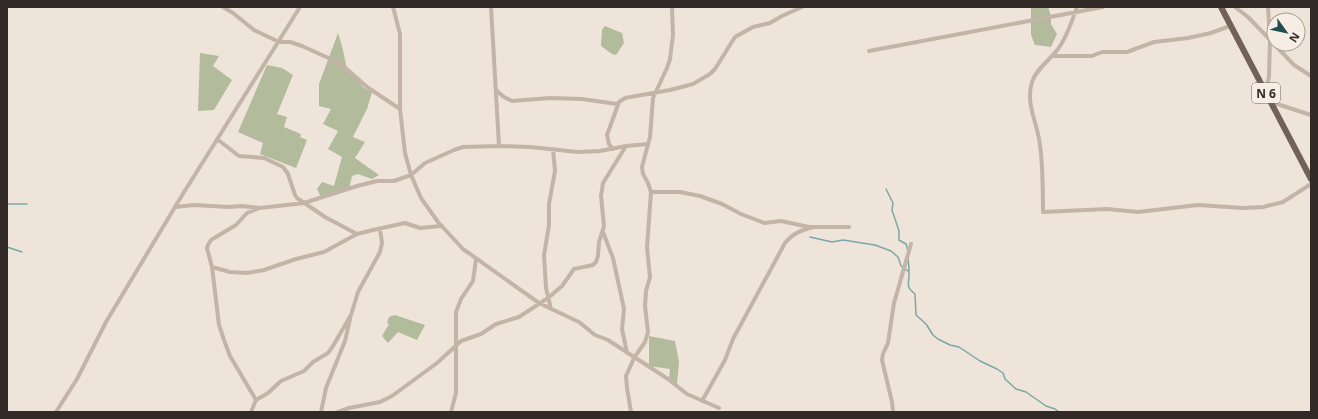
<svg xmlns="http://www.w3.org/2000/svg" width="1318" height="419" font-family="'Open Sans',sans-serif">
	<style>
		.green { fill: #b2bb9c }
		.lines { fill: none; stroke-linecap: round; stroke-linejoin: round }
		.stream { stroke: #7ca7a8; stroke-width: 1.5 }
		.minor { stroke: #c4b4a7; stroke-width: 4 }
		.primary { stroke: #726159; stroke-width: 6 }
		.labels { text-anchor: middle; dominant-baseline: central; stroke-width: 3.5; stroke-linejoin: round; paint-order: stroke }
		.shield { fill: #f6eee5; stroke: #6d6560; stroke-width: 1 }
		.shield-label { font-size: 12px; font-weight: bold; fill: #322a27 }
	</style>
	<rect width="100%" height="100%" fill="#eee4da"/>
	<path class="green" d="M1031 7H1048L1051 16V24L1057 34 1051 47 1035 45 1031 35Z
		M605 26 622 33 624 43 616 55 612 54 601 46 602 30Z
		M338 33 342 46 347 69 364 88 372 92 367 109 353 137 365 142 355 158 379 175 372 179 358 174 352 176 349 189 321 197 317 189 322 182 334 186 342 157 328 149 338 131 323 124 331 109 319 106V84Z
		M200 53 219 56 213 66 232 80 214 110 198 111Z
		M267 65 282 68 293 75 277 114 287 117 284 127 301 134 300 137 307 140 296 168 260 154 263 143 238 132Z
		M395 315 425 325 417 340 398 332 388 343 382 336 389 324 387 323 389 317Z
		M649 336 675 341 679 362 677 384 669 380 670 369 649 366Z"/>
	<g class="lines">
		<path class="stream" d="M886 189 893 203 892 210 899 231V240L906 244 908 251
			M7 204H27
			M810 237 832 242 843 240 875 245 891 251 898 257 901 266 908 271
			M7 247 22 252
			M908 259C909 264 909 271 909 276 908 287 907 287 915 294L916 315 926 324 933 335 938 339 950 345 959 347 980 361 997 369 1003 373 1005 379 1016 389 1026 392 1046 406 1055 409 1059 412"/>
		<path class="minor" d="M223 7 233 13 254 30 279 42H290L302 46 335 61 349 71 367 87 400 109
			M393 7 400 34V109L405 153 411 175 421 198 438 222 463 249 539 303 579 322 595 335 608 340 668 379 687 394 719 408
			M1077 7C1072 21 1067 37 1058 49 1050 60 1036 69 1032 82 1025 104 1038 124 1040 145 1043 168 1043 190 1043 212L1107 209 1138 212 1198 205 1243 208 1263 207 1283 202 1311 184
			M1235 7 1248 17 1274 44
			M1274 44 1294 65 1311 76
			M869 51 1103 7
			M1052 56H1092L1102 52H1127L1154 42 1188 38 1211 33 1230 26
			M496 90 504 97 512 101 550 98 582 99 617 104
			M1266 94 1269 76 1270 39 1268 7
			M1271 102 1311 115
			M217 139 239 156 264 158 283 167 288 174 295 195 297 198 325 217 357 234
			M499 146 530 147 578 152 600 151 626 146
			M613 149 609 144 607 135 619 102 625 98 670 90 693 84 710 74 715 69 735 37 753 27 770 23 782 16 802 7
			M651 192H680L700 196 722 204 741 214 764 223 781 221 809 227H849
			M175 207 194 205 229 207 241 206 260 208 304 203 357 186 377 181H394L411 175 425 163 454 150 463 147 499 146 491 7
			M603 232 613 258 624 309 622 329 627 353
			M212 267 230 272 247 273 264 270 296 259 324 252 357 234 373 230 405 223 420 228 442 226
			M551 309 546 288 544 255 549 225V204L555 171 553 149
			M256 400 230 356 224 340 219 325 212 267 207 248 208 245 211 240 236 225 247 213 257 209
			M702 401 725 360 733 339 785 243C793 233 802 230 814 227
			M56 412 77 379 106 322 181 197 300 7
			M251 412 256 400 268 393 281 381 304 371 313 362 328 353 333 346 351 315 358 292 380 252 382 243 380 229
			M321 412 326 388 345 341 350 319
			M338 412 349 408 380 402 392 396 437 363 461 341 481 334 496 324 519 317 548 298 562 286 574 269 593 265 596 262 598 256 599 242 604 226 601 196 603 183 626 146 648 144
			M451 412 456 393V312L461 299 473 281 476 259
			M631 412 627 388 626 376 634 358 645 342 648 332 645 306 646 291 650 277 647 247 651 192 648 183 643 174 642 167 650 137 653 98 667 68 670 59 673 35 672 7
			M893 412 892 402 882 360 883 354 888 343 894 303 911 244"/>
		<path class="primary" d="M1221 7 1311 179"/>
	</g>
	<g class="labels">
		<rect class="shield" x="1252" y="83" width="28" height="20" rx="3"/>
		<g class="shield-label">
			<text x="1266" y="93">N 6</text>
		</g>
	</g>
	<rect width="1318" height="419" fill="none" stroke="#322a27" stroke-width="16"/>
	<g transform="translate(1286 32) rotate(123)"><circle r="19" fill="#f6eee5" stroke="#a8a099"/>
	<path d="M0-3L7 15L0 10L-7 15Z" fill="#214d4e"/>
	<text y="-6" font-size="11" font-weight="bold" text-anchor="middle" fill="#322a27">N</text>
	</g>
</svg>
